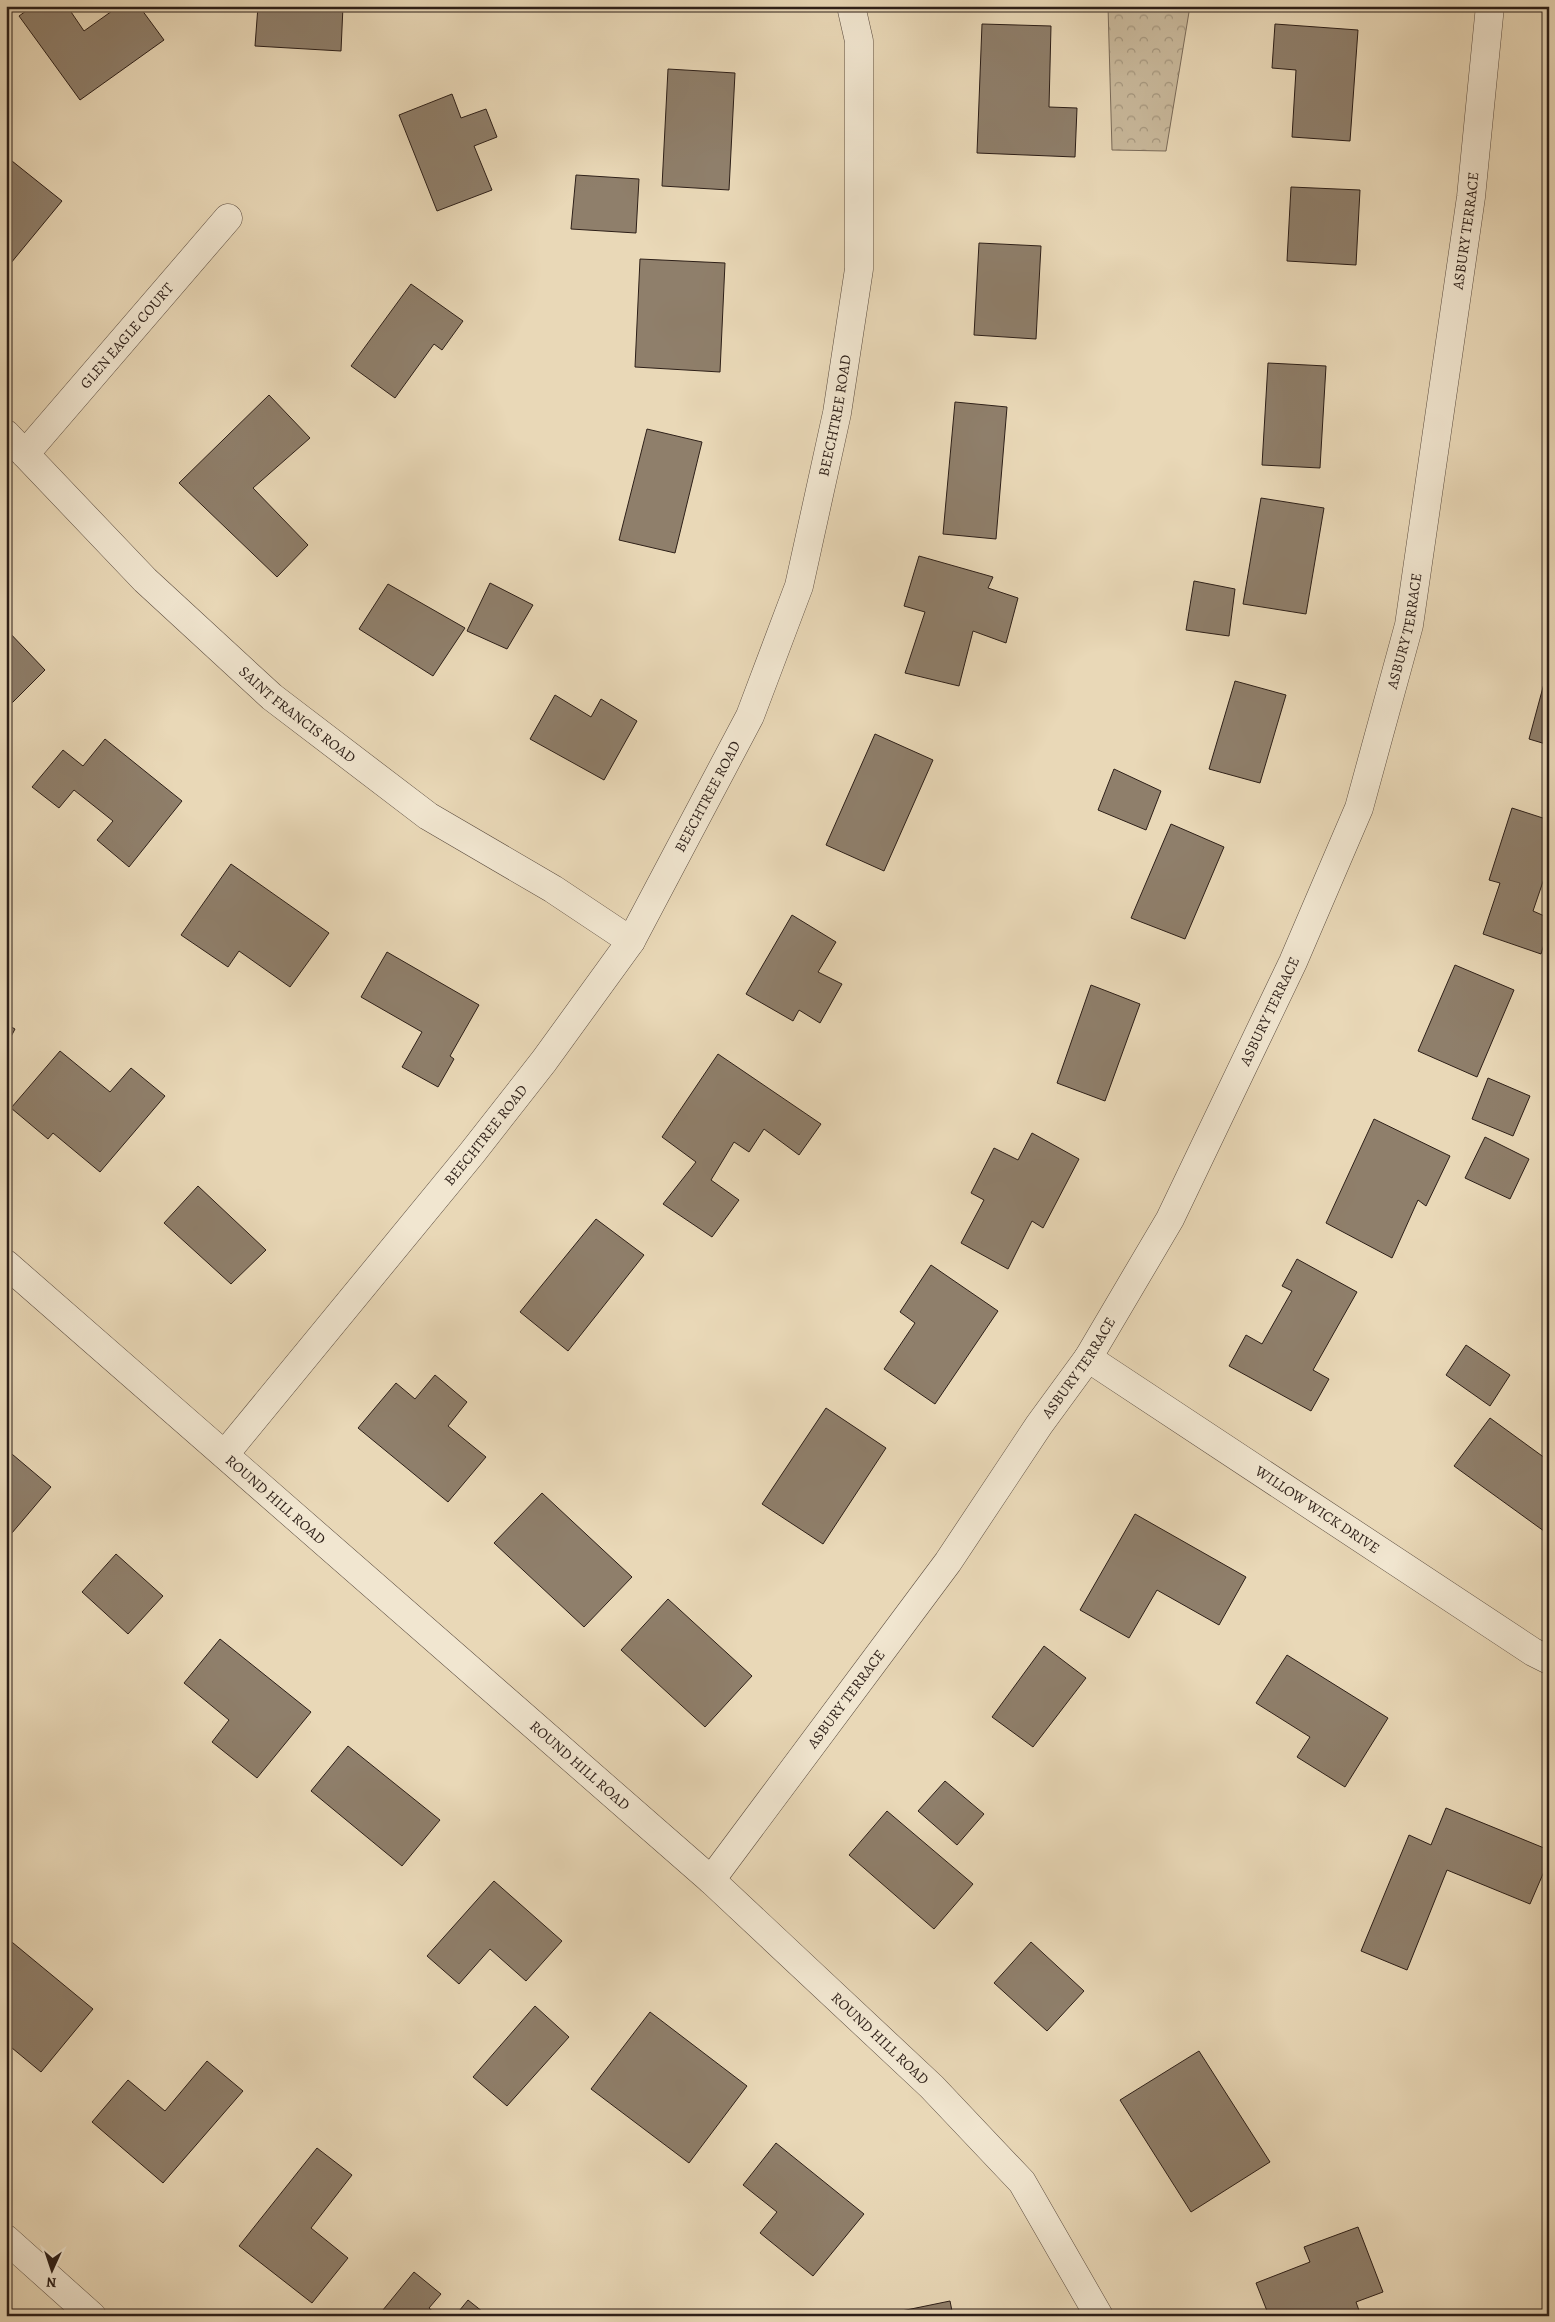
<svg xmlns="http://www.w3.org/2000/svg" width="1555" height="2322" font-family="Alegreya,serif">
	<style>
		.forest { fill: url(#forest-crowns); stroke: #7b6c5a }
		.building { fill: #8f7f6b; stroke: #2d1f18 }
		.lines { fill: none; stroke-linecap: round; stroke-linejoin: round }
		.minor-casing { stroke: #5c4d40; stroke-width: 29 }
		.minor { stroke: #f1e6d0; stroke-width: 28 }
		.labels { text-anchor: middle; dominant-baseline: central; stroke-width: 4.5; stroke-linejoin: round; paint-order: stroke }
		.street-label { font-size: 15px; fill: #2d1f18; stroke: #f1e6d0 }
	</style>
	<defs>
		<pattern id="forest-crowns" width="20" height="18" patternUnits="userSpaceOnUse" patternTransform="scale(1.25)"><rect width="20" height="18" fill="#c9b99c"/><path d="M2 6a3 3 0 1 1 6 0M12 15a3 3 0 1 1 6 0" fill="none" stroke="#a4967e"/></pattern>
	</defs>
	<rect width="100%" height="100%" fill="#e9d8b7"/>
	<filter id="stains"><feTurbulence type="fractalNoise" baseFrequency=".004" numOctaves="4"/><feColorMatrix values="0 0 0 0 .2 0 0 0 0 .09 0 0 0 0 .02 0 0 0 .5 -.17"/></filter>
	<radialGradient id="worn" r=".72"><stop offset=".6" stop-color="#630" stop-opacity="0"/><stop offset="1" stop-color="#630" stop-opacity=".3"/></radialGradient>
	<path class="forest" d="M1108 6H1190L1166 151 1112 150Z"/>
	<path class="building" d="M33 6H67L84 31 119 6H139L164 40 80 100 19 16Z
		M258 6H343L341 51 255 46Z
		M982 24 1051 26 1049 107 1077 108 1075 157 977 153Z
		M1275 24 1358 30 1350 141 1292 137 1296 70 1272 68Z
		M668 69 735 73 729 190 662 186Z
		M452 94 461 118 486 109 497 137 474 146 492 190 437 211 399 115Z
		M12 161 62 201 6 269V168Z
		M576 175 639 179 636 233 571 229Z
		M1291 187 1360 190 1356 265 1287 261Z
		M979 243 1041 246 1036 339 974 335Z
		M640 259 725 263 720 372 635 367Z
		M411 284 463 321 442 350 434 344 395 398 351 366Z
		M1268 363 1326 366 1320 468 1262 465Z
		M269 395 310 438 253 488 308 545 277 577 179 483Z
		M955 402 1007 407 996 539 943 534Z
		M647 429 702 442 675 553 619 540Z
		M1261 498 1324 508 1306 614 1243 604Z
		M919 556 993 577 988 588 1018 598 1006 643 973 631 959 686 905 673 925 612 904 606Z
		M1194 581 1235 589 1229 636 1186 630Z
		M490 583 533 605 507 649 467 631Z
		M388 584 465 628 433 676 359 629Z
		M6 629 45 670 6 709Z
		M1549 665V745L1529 739Z
		M1235 681 1286 695 1260 783 1209 769Z
		M555 695 591 717 601 699 637 721 604 780 530 739Z
		M875 734 933 760 884 871 826 845Z
		M105 739 182 801 129 867 97 840 113 821 74 790 59 808 32 787 63 750 83 766Z
		M1114 769 1161 791 1146 830 1098 810Z
		M1512 808 1549 820V864L1533 911 1549 918V928L1541 954 1483 934 1500 883 1489 880Z
		M1171 824 1224 847 1185 939 1131 918Z
		M231 864 329 933 290 987 239 951 228 967 181 935Z
		M792 915 836 942 818 972 842 984 820 1023 799 1010 793 1021 746 994Z
		M387 952 479 1005 450 1056 454 1059 438 1087 402 1067 422 1032 361 997Z
		M1455 965 1514 990 1477 1077 1418 1051Z
		M1091 985 1140 1004 1105 1101 1057 1083Z
		M6 1024 15 1029 6 1046Z
		M60 1051 110 1092 131 1068 165 1096 100 1172 53 1133 48 1139 11 1108Z
		M718 1054 821 1124 799 1155 764 1129 749 1152 734 1142 711 1180 739 1200 712 1237 663 1204 696 1162 662 1137Z
		M1488 1078 1530 1096 1513 1136 1472 1119Z
		M1374 1119 1450 1156 1426 1206 1418 1200 1392 1258 1326 1223Z
		M1032 1133 1079 1159 1043 1228 1032 1221 1008 1269 961 1243 984 1200 971 1193 994 1148 1018 1160Z
		M1485 1137 1529 1159 1510 1199 1465 1178Z
		M198 1186 266 1250 231 1284 164 1223Z
		M596 1219 644 1255 568 1351 520 1312Z
		M1297 1259 1357 1292 1313 1370 1329 1379 1311 1411 1229 1366 1246 1335 1262 1344 1292 1291 1282 1286Z
		M931 1265 998 1311 935 1404 884 1369 915 1323 900 1312Z
		M1466 1345 1510 1375 1490 1406 1446 1375Z
		M435 1375 467 1402 448 1426 486 1457 448 1502 358 1428 396 1383 415 1399Z
		M826 1408 886 1448 823 1544 762 1504Z
		M1490 1418 1549 1461 1548 1534 1454 1466Z
		M6 1449 51 1487 6 1540Z
		M542 1493 632 1577 584 1627 494 1543Z
		M1135 1514 1246 1577 1219 1625 1157 1590 1129 1638 1080 1610Z
		M116 1554 163 1596 128 1634 82 1592Z
		M668 1599 752 1676 705 1727 621 1650Z
		M220 1639 311 1712 257 1778 212 1742 229 1720 184 1683Z
		M1044 1646 1086 1678 1033 1747 992 1717Z
		M1287 1655 1388 1718 1345 1787 1297 1757 1310 1737 1256 1703Z
		M348 1746 440 1820 402 1866 311 1791Z
		M945 1781 984 1814 957 1845 918 1811Z
		M1446 1808 1549 1850V1860L1530 1904 1447 1870 1407 1970 1361 1951 1409 1835 1431 1845Z
		M887 1811 973 1884 934 1929 849 1855Z
		M494 1881 562 1941 526 1981 490 1949 459 1984 427 1956Z
		M7 1938 93 2009 41 2072 6 2043Z
		M1031 1942 1084 1991 1047 2031 994 1983Z
		M535 2006 569 2037 507 2106 473 2077Z
		M650 2012 747 2086 689 2163 591 2089Z
		M1199 2051 1270 2162 1191 2212 1120 2100Z
		M207 2061 243 2091 163 2183 92 2122 128 2080 165 2111Z
		M776 2143 864 2214 813 2276 760 2233 777 2212 743 2185Z
		M317 2148 352 2175 311 2228 348 2258 312 2303 239 2246Z
		M1358 2227 1383 2292 1356 2302 1361 2316H1269L1256 2283 1310 2262 1304 2247Z
		M414 2272 441 2294 429 2308 438 2316H378Z
		M468 2300 488 2316H455Z
		M950 2301 953 2316H877Z"/>
	<g class="lines">
		<g class="minor-casing">
			<g id="minor">
				<path id="s1" d="M6 434 145 580 272 697 428 816 553 889 631 941"/>
				<path id="s2" d="M25 454 228 218"/>
				<path id="s3" d="M6 1264 711 1880 932 2087 1022 2182 1099 2316"/>
				<path id="s4" d="M1088 1358 1533 1652 1549 1660"/>
				<path id="s5" d="M225 1454 472 1153 544 1061 631 941 750 716 799 586 837 413 859 269V41L851 6"/>
				<path id="s6" d="M711 1880 948 1562 1039 1425 1088 1358 1170 1219 1293 962 1359 808 1409 625 1471 197 1490 6"/>
				<path d="M6 2239 92 2316"/>
			</g>
		</g>
		<use href="#minor" class="minor"/>
	</g>
	<g class="labels">
		<g class="street-label">
			<text stroke="none"><textPath href="#s6" startOffset="1846">ASBURY TERRACE</textPath></text>
			<text stroke="none"><textPath href="#s2" startOffset="156">GLEN EAGLE COURT</textPath></text>
			<text stroke="none"><textPath href="#s5" startOffset="1222">BEECHTREE ROAD</textPath></text>
			<text stroke="none"><textPath href="#s6" startOffset="1441">ASBURY TERRACE</textPath></text>
			<text stroke="none"><textPath href="#s1" startOffset="405">SAINT FRANCIS ROAD</textPath></text>
			<text stroke="none"><textPath href="#s5" startOffset="818">BEECHTREE ROAD</textPath></text>
			<text stroke="none"><textPath href="#s6" startOffset="1036">ASBURY TERRACE</textPath></text>
			<text stroke="none"><textPath href="#s5" startOffset="412">BEECHTREE ROAD</textPath></text>
			<text stroke="none"><textPath href="#s6" startOffset="631">ASBURY TERRACE</textPath></text>
			<text stroke="none"><textPath href="#s3" startOffset="358">ROUND HILL ROAD</textPath></text>
			<text stroke="none"><textPath href="#s4" startOffset="275">WILLOW WICK DRIVE</textPath></text>
			<text stroke="none"><textPath href="#s6" startOffset="226">ASBURY TERRACE</textPath></text>
			<text stroke="none"><textPath href="#s3" startOffset="762">ROUND HILL ROAD</textPath></text>
			<text stroke="none"><textPath href="#s3" startOffset="1168">ROUND HILL ROAD</textPath></text>
		</g>
	</g>
	<rect width="1555" height="2322" fill="none" stroke="#e9d8b7" stroke-width="25"/>
	<rect x="8" y="8" width="1540" height="2307" fill="none" stroke="#2d1f18" stroke-width="2.5"/>
	<rect x="12" y="12" width="1530" height="2297" fill="none" stroke="#2d1f18"/>
	<g transform="translate(52 2270) rotate(183)" stroke="#f1e6d0" stroke-width="4" paint-order="stroke">
	<path d="M0-4L9 19L0 12L-9 19Z" fill="#2d1f18"/>
	<text y="-8" font-size="14" font-weight="bold" text-anchor="middle" fill="#2d1f18">N</text>
	</g>
	<rect width="100%" height="100%" filter="url(#stains)"/>
	<rect width="100%" height="100%" fill="url(#worn)"/>
</svg>
